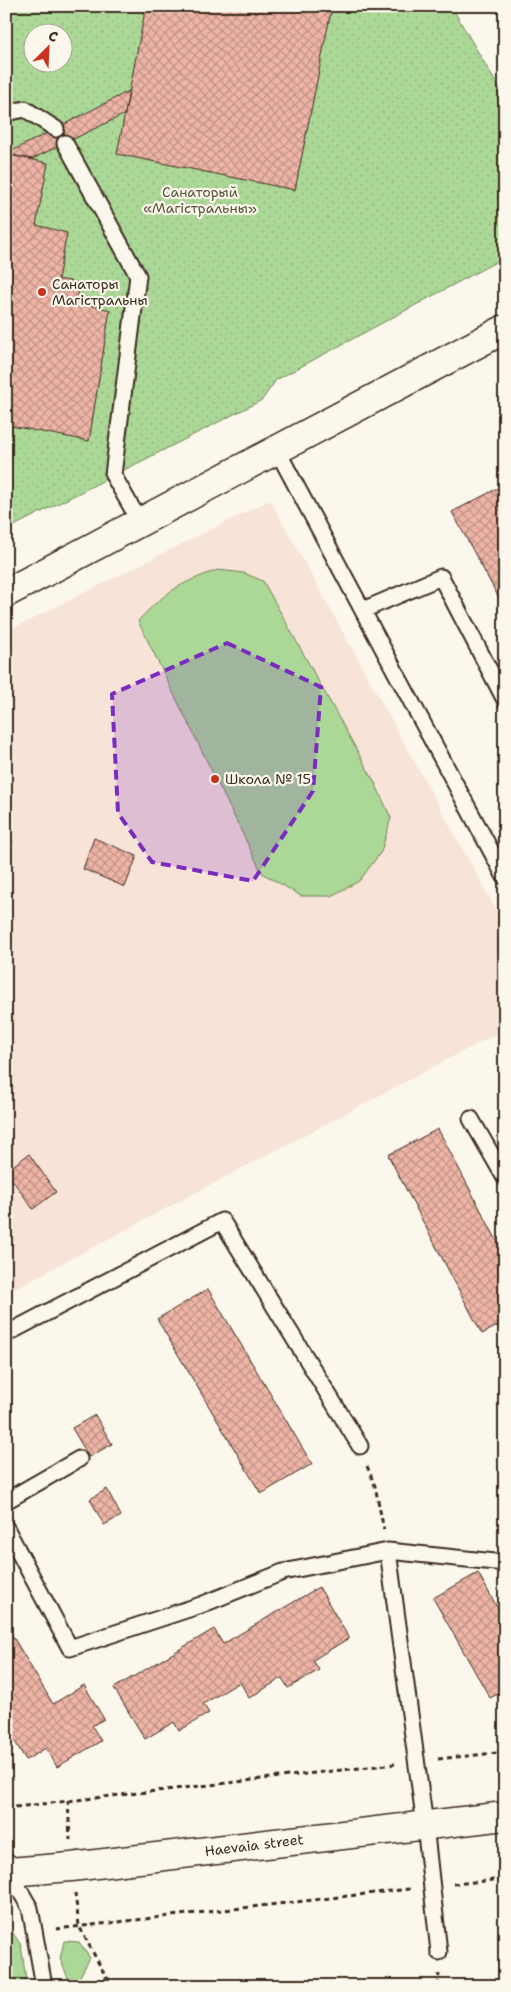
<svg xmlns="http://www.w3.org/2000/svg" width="511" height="1992" font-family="'Shantell Sans',sans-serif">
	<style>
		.built { fill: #f7e3d7 }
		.grass { fill: #abd897; stroke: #73815a }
		.park { fill: url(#park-dots); stroke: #73815a; fill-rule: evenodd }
		.building { fill: url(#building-cross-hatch); stroke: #3b2a1e }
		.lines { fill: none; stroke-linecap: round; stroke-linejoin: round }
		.lane-casing { stroke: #3b2a1e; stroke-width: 19 }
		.street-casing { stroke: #3b2a1e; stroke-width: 31 }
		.secondary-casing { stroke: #3b2a1e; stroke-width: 31 }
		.path { stroke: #3b2a1e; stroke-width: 3; stroke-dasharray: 5 4; stroke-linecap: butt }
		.lane { stroke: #fbf7ec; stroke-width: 15 }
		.street { stroke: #fbf7ec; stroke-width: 28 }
		.secondary { stroke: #fbf7ec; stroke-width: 28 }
		.marked { fill: #7b2cbf; fill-opacity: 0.2; stroke: #7b2cbf; stroke-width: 4; stroke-dasharray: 10 6; stroke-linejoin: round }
		.poi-dot { fill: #c8321e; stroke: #fbf7ec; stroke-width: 2 }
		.labels { text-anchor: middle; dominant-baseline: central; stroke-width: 4.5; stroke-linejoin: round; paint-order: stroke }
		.park-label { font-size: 14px; fill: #57563c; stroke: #fbf7ec }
		.poi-label { font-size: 14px; fill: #3b2a1e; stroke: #fbf7ec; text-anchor: start }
		.street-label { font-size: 14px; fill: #3b2a1e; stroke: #fbf7ec }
	</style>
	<defs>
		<pattern id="park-dots" width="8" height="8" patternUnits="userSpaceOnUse" patternTransform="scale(1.25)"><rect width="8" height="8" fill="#abd897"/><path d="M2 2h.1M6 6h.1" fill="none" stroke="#94ba82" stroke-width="1.8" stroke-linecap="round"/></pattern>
		<pattern id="building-cross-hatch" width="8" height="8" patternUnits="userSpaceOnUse" patternTransform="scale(1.25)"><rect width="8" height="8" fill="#eeb5a7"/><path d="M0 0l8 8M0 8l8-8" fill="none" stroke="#c29387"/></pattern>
	</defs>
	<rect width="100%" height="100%" fill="#fbf7ec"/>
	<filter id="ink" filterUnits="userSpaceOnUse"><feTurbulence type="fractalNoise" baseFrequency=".02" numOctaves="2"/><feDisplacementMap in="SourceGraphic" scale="10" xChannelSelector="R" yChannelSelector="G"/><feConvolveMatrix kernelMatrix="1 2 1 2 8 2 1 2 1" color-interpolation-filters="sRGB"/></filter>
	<g filter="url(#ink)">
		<path class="built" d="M270 500 505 926V1029L6 1293V632Z"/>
		<path class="grass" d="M218 570 244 573 263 581 375 783 391 818 381 852 359 881 331 896H301L262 873 138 621C166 591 180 583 218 570Z
			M6 1923 21 1945 27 1986H6Z
			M64 1941 79 1942 90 1958 77 1982 68 1978 60 1959Z"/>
		<path class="park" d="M6 6H451L505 98V257L276 380 262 400 6 530ZM32 32H62V62H32Z"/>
		<path class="building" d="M146 6H332L295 190 117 154Z
			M129 91 125 114 32 159 6 154Z
			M6 154 48 163 36 225 67 233 58 279 80 283 77 302 110 310 89 441 6 425Z
			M502 486 505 491V609L452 512Z
			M6 837 13 840 6 858Z
			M94 838 137 856 125 887 83 869Z
			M438 1129 505 1256V1322L482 1334 388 1155Z
			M29 1154 56 1192 33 1209 6 1171Z
			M208 1289 312 1464 261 1494 157 1319Z
			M95 1415 112 1444 89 1457 72 1428Z
			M107 1489 121 1516 104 1525 90 1499Z
			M478 1573 505 1621V1690L490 1698 433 1598Z
			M319 1587 349 1638 313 1660 319 1670 288 1688 282 1678 249 1698 240 1682 203 1704 209 1713 179 1731 174 1722 145 1739 114 1688 214 1629 223 1644Z
			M6 1625 53 1704 84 1685 104 1719 92 1726 101 1741 57 1767 46 1748 26 1760 6 1727Z"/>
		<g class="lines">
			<g class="lane-casing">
				<path id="lane" d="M6 113 25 109 56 129
					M65 143 138 276 113 475 140 522
					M277 450 505 877
					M363 610 441 577 505 700
					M471 1119 505 1178
					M6 1334 222 1221 360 1446
					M6 1501 79 1459
					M6 1528 70 1648 201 1605 283 1572 388 1551
					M9 1872 30 1908 44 1986
					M439 1952 425 1825 388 1551 505 1563"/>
			</g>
			<g class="street-casing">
				<path id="street" d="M6 593 505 329"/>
			</g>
			<g class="secondary-casing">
				<path id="secondary" d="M6 1868 9 1872 71 1867 505 1816"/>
			</g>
			<path class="path" d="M367 1466 375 1486 384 1530
				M438 1759 505 1752
				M68 1800 70 1840
				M6 1808 395 1764
				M453 1884 505 1879
				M75 1893 79 1926 106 1977 118 1986
				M56 1929 410 1889
				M438 1986 439 1974"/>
			<use href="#lane" class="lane"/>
			<use href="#street" class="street"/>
			<use href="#secondary" class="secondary"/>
		</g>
	</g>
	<path class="marked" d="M227 643 321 687 313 791 253 881 152 862 118 813 112 694Z"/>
	<g class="poi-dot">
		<circle cx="42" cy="292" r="5"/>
		<circle cx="215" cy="779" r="5"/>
	</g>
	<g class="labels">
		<g class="park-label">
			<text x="200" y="192">Санаторый<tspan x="200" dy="16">«Магістральны»</tspan></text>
		</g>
		<g class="poi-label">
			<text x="52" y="284">Санаторы<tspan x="52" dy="16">Магістральны</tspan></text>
			<text x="225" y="779">Школа № 15</text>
		</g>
		<g class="street-label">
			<text transform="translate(254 1845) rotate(-7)">Haevaia street</text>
		</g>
	</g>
	<rect width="511" height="1992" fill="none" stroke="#fbf7ec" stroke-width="25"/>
	<rect x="12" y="12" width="486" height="1967" fill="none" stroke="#3b2a1e" stroke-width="2" filter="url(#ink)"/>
	<g transform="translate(48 48) rotate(24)"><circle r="24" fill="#fbf7ec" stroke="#aea59a"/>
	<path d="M0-4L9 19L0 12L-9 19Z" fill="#c8321e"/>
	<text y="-8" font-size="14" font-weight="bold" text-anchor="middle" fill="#3b2a1e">С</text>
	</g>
</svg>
